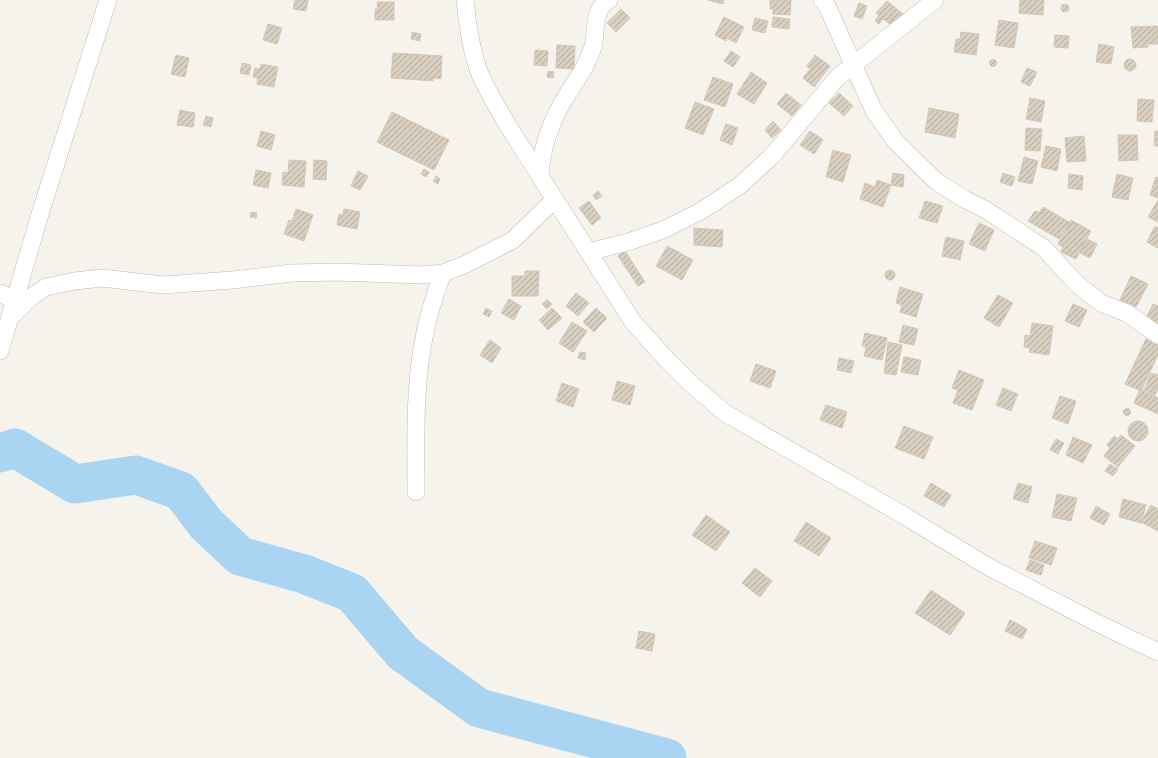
<svg xmlns="http://www.w3.org/2000/svg" width="1158" height="758" font-family="'Noto Sans',sans-serif">
	<style>
		.lines { fill: none; stroke-linecap: round; stroke-linejoin: round }
		.river { stroke: #a9d4f2; stroke-width: 39 }
		.building { fill: url(#building-hatch); stroke: #d3c7b4 }
		.street-casing { stroke: #c2bbae; stroke-width: 18 }
		.street { stroke: #fff; stroke-width: 17 }
	</style>
	<defs>
		<pattern id="building-hatch" width="6" height="6" patternUnits="userSpaceOnUse"><rect width="6" height="6" fill="#d8cfc1"/><path d="M-1 1l2-2M0 6l6-6M5 7l2-2" fill="none" stroke="#b1aa9e"/></pattern>
	</defs>
	<rect width="100%" height="100%" fill="#f6f3ec"/>
	<g class="lines">
		<path class="river" d="M0 453 15 448 75 484 136 475 181 491 206 524 240 556 304 574 352 593 403 653 479 708 667 758"/>
	</g>
	<path class="building" d="M295 0H308L306 11 293 9Z
		M708 0H724L723 4Z
		M770 0H791L790 15 773 14V9H770Z
		M1020 0H1044L1043 15 1019 13Z
		M887 1 904 15 894 27 883 19 879 24 875 21 879 15 876 13Z
		M377 2H394V20H375V9H378Z
		M859 3 867 6 862 19 854 16Z
		M1061 8a4 4 0 1 1 8 0a4 4 0 1 1-8 0Z
		M621 9 630 18 616 32 607 23Z
		M724 17 744 27 736 43 727 38 726 41 715 35Z
		M773 17 790 19 789 29 772 27Z
		M755 18 768 21 765 33 752 30Z
		M999 20 1018 23 1014 48 995 45Z
		M268 24 282 28 277 44 263 40Z
		M1158 26V44H1148V47L1133 48 1131 27Z
		M412 32 421 34 420 41 411 39Z
		M961 32 979 34 976 55 954 52 956 39H960Z
		M1055 35 1069 36 1068 48 1054 47Z
		M1099 44 1114 47 1111 64 1096 62Z
		M557 45 575 46 574 69 556 68Z
		M535 50 548 51 547 66 534 65Z
		M731 51 740 57 733 67 724 61Z
		M393 53 442 56 441 79 433 78V81L391 78Z
		M176 55 189 58 185 77 171 74Z
		M815 55 830 66 814 87 803 78 810 69 807 66Z
		M1124 65a6 6 0 1 1 12 0a6 6 0 1 1-12 0Z
		M989.5 63a3.5 3.5 0 1 1 7 0a3.5 3.5 0 1 1-7 0Z
		M242 63 251 65 249 75 240 73Z
		M261 64 278 67 274 87 257 84 258 78 253 77 255 68 260 69Z
		M1027 68 1037 72 1030 86 1021 82Z
		M548 71 554 72 553 78 547 77Z
		M751 72 767 83 754 104 737 94Z
		M713 77 733 84 725 107 704 100Z
		M786 93 801 105 792 116 777 104Z
		M839 93 853 106 844 116 829 103Z
		M1030 98 1045 101 1041 122 1026 119Z
		M1138 99 1154 100 1152 122 1137 121Z
		M695 102 714 109 703 135 685 128Z
		M929 108 959 114 955 138 925 132Z
		M180 110 195 113 193 127 177 125Z
		M392 112 449 140 434 170 377 142Z
		M206 116 213 118 211 127 203 125Z
		M773 121 781 130 772 138 765 130Z
		M726 124 738 128 732 145 720 140Z
		M1026 128 1042 129 1040 151 1025 150Z
		M261 131 275 135 271 150 257 146Z
		M810 131 823 140 814 154 800 145Z
		M1155 131H1158V146H1154Z
		M1118 135H1137L1138 160 1119 161Z
		M1084 136 1086 161 1067 162 1065 138Z
		M1046 146 1061 149 1057 171 1041 167Z
		M833 150 851 155 843 182 826 177Z
		M1024 157 1038 161 1032 184 1018 181Z
		M289 160 306 161 304 187 282 185 283 172 288 173Z
		M314 160 327 161 326 180 313 179Z
		M424 169 429 172 426 177 421 174Z
		M256 170 271 173 268 188 253 185Z
		M358 171 368 176 360 190 351 186Z
		M893 173 904 175 903 187 891 185Z
		M1003 173 1015 177 1012 186 1000 182Z
		M1069 174 1083 176 1082 190 1068 188Z
		M1117 174 1133 178 1128 200 1112 197Z
		M436 176 440 179 438 184 433 181Z
		M1156 177 1158 178V198L1150 195Z
		M877 180 891 185 883 207 860 199 865 183 875 187Z
		M598 191 602 196 596 200 593 195Z
		M1158 200V222L1148 217Z
		M589 201 601 218 592 225 579 208Z
		M925 201 943 206 937 223 919 218Z
		M1043 207 1069 222 1059 239 1028 221 1035 211 1039 213Z
		M296 209 313 215 304 241 284 234 289 220 292 221Z
		M344 209 360 212 357 229 337 225 339 214 343 215Z
		M251 212 257 213 256 218 250 217Z
		M1071 220 1091 231 1076 259 1061 252 1063 247 1058 244Z
		M979 223 994 230 985 251 969 244Z
		M1155 226 1158 228V248L1147 242Z
		M694 228 723 230 722 247 694 245Z
		M946 237 964 241 960 260 942 256Z
		M1087 239 1097 244 1090 258 1080 253Z
		M667 246 693 260 682 280 656 266Z
		M625 251 645 282 638 286 618 256Z
		M885 275a5 5 0 1 1 10 0a5 5 0 1 1-10 0Z
		M525 271H539L538 296H512V276H525Z
		M1131 276 1148 284 1136 307 1120 300Z
		M900 287 923 294 916 317 900 312 902 305 896 303Z
		M576 293 589 303 578 316 566 306Z
		M998 295 1013 303 999 327 984 318Z
		M509 299 521 306 514 320 501 313Z
		M547 300 552 304 547 309 542 304Z
		M1073 304 1087 310 1079 327 1065 321Z
		M1153 304 1158 306V327L1145 320Z
		M486 308 492 311 489 317 483 314Z
		M552 308 562 318 548 330 539 320Z
		M596 308 607 318 594 332 583 322Z
		M572 322 587 331 573 352 559 343Z
		M1032 323 1053 326 1049 355 1029 352 1030 348 1024 347 1025 335 1030 336Z
		M903 325 918 329 914 345 899 342Z
		M865 333 887 338 882 360 864 356 866 347 862 346Z
		M1146 339 1158 344V355L1141 391 1125 384Z
		M490 340 501 348 492 363 480 355Z
		M888 342 902 345 896 375 884 373Z
		M580 352 586 353 585 360 578 358Z
		M904 357 921 360 918 375 901 372Z
		M839 358 854 361 851 373 837 370Z
		M756 364 776 371 770 388 750 381Z
		M959 370 984 380 972 410 953 403 958 390 952 388Z
		M1151 373 1158 375V389L1155 395 1144 390Z
		M617 381 635 386 630 405 612 400Z
		M562 383 579 389 573 407 556 401Z
		M1003 388 1018 394 1011 411 996 405Z
		M1140 389 1158 398V414L1134 403Z
		M1060 396 1076 401 1068 424 1052 418Z
		M826 405 847 412 842 428 820 420Z
		M1123.5 412a3.5 3.5 0 1 1 7 0a3.5 3.5 0 1 1-7 0Z
		M1128 431a10 10 0 1 1 20 0a10 10 0 1 1-20 0Z
		M904 426 933 437 924 459 895 448Z
		M1121 435 1135 446 1118 467 1104 456 1110 448 1107 445 1114 436 1118 439Z
		M1073 437 1092 445 1083 463 1066 455Z
		M1056 439 1064 443 1058 454 1050 450Z
		M1110 464 1118 469 1113 476 1105 471Z
		M931 483 951 495 944 507 924 496Z
		M1018 483 1032 487 1028 503 1013 499Z
		M1057 494 1077 498 1071 521 1052 517Z
		M1123 499 1146 505 1141 523 1119 517Z
		M1151 505 1158 509V531L1141 522Z
		M1096 506 1110 514 1104 525 1090 518Z
		M706 515 730 532 716 551 692 535Z
		M806 522 831 538 819 556 794 541Z
		M1035 541 1057 548 1051 565 1029 558Z
		M1030 560 1044 565 1041 575 1026 570Z
		M755 568 772 581 760 597 742 583Z
		M931 590 965 613 950 635 915 613Z
		M1010 620 1027 629 1022 639 1005 631Z
		M639 631 655 634 652 651 636 648Z"/>
	<g class="lines">
		<g class="street-casing">
			<path id="street" d="M465 0C467 24 471 47 478 69 486 90 499 110 510 129L633 322 666 359 690 383 725 413 905 516 987 566 1097 623 1158 652
				M822 0 827 6 874 111 896 142 936 181 964 199 986 210 1044 248 1077 284 1101 303 1127 313 1158 335
				M540 175C542 146 551 120 567 95 578 77 586 68 593 47 597 31 592 10 609 0
				M589 252 628 242 663 230 701 211 739 186 772 156 837 78 935 0
				M0 293 15 300
				M9 319 31 297 46 287 75 281 102 278 163 285 233 280 292 273 336 272 422 275 443 273 464 265 513 240 555 199
				M0 351 40 214 108 0
				M416 492C416 443 414 392 423 343 427 319 434 296 443 273"/>
		</g>
		<use href="#street" class="street"/>
	</g>
</svg>
